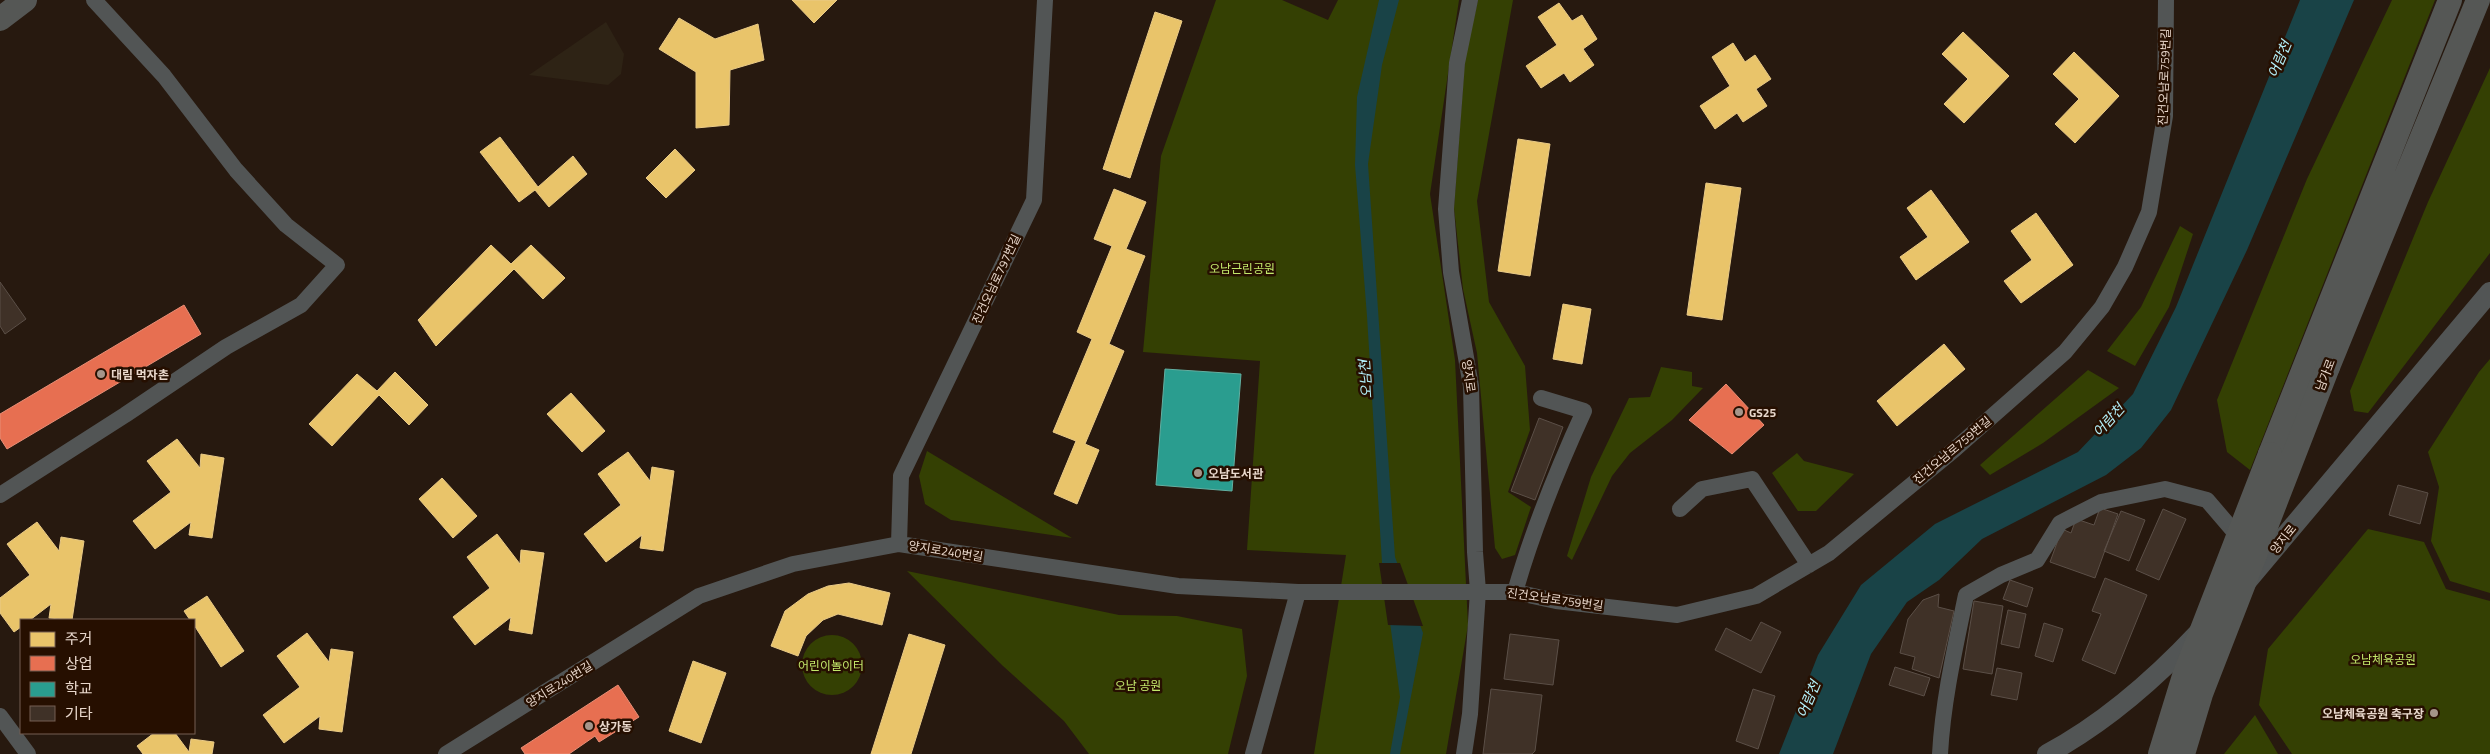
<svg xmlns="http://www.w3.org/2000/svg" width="2490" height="754" font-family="'Titillium Web','Noto Sans KR',sans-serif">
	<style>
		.industrial { fill: #2e2315 }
		.green { fill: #344003 }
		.water { fill: #194347 }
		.pier { fill: #27190f }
		.homes { fill: #e9c46a; stroke: #e9ca87 }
		.shops { fill: #e76f51; stroke: #e88e76 }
		.schools { fill: #2a9d8f; stroke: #63afa1 }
		.building { fill: #3f3127; stroke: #5b4f47 }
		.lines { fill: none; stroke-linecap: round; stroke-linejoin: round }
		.minor { stroke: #525555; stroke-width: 16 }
		.tertiary { stroke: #525555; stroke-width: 20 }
		.secondary { stroke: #555755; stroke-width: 24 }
		.secondary-bridge { stroke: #555755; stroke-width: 24 }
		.poi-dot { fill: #a5958a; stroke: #260f00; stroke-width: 2 }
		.labels { text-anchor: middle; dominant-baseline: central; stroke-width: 5; stroke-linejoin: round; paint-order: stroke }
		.street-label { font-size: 12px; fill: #e9d8cc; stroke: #260f00 }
		.park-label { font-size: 12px; fill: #c2e76a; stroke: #260f00 }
		.poi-label { font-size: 12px; font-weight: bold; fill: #e9d8cc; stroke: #260f00; text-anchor: start }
		.water-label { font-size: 14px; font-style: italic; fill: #b2eff8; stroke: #260f00 }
	</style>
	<rect width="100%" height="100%" fill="#27190f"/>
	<path class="industrial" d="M606 22 624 54 621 74 608 85 529 75Z"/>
	<path class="green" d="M1216 0H1282L1328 20 1338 0H1459L1430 194 1455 360 1468 625 1446 754H1314L1346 555 1247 550 1260 361 1143 352 1161 156Z
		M1478 0H1513L1477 201 1489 302 1525 366 1530 430 1508 492 1531 507 1515 555 1502 559 1495 548 1477 353 1463 289 1454 208 1465 57Z
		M2392 0H2435L2250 470 2227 452 2217 400 2307 179Z
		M2490 68V253L2368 413 2354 411 2350 391 2428 202Z
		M2180 226 2193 234 2169 307 2135 366 2107 351 2141 307Z
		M2490 359V593L2450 581 2431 541 2439 487 2428 452 2479 372Z
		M1661 367 1692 372V386L1703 388 1672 420 1630 453 1612 476 1572 560 1567 556 1591 477 1629 398 1650 397Z
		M2088 370 2119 388 2043 443 1990 475 1980 465Z
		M927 451 1072 538 951 520 925 504 919 476Z
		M1797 453 1804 461 1854 474 1816 511H1798L1772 473Z
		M2368 529 2424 542 2446 589 2490 601V754H2292L2259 705 2268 649Z
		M907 571 1119 615 1177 616 1242 629 1247 676 1228 754H1089L1064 721 1003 666Z
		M802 665a30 30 0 1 1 60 0a30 30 0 1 1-60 0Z
		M2255 715 2278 754H2224Z"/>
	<path class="water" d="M1379 0H1399L1382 65 1368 164 1395 557 1423 633 1400 754H1390L1400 697 1382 563 1367 316 1355 165 1357 97Z
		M2300 0H2354L2247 250 2171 410 2141 448 2106 475 1982 539 1939 580 1907 602 1871 654 1833 754H1779L1818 655 1861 585 1935 524 2078 452 2133 394 2176 307Z"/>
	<path class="pier" d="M1379 563H1400L1423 626 1388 625Z"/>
	<path class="homes" d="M792 0H837L814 23Z
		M1559 3 1572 21 1582 15 1597 39 1583 49 1594 65 1570 82 1564 73 1541 88 1526 66 1557 45 1538 17Z
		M1155 12 1182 21 1130 178 1103 169Z
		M679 18 715 39 758 24 764 60 730 70 729 125 696 128V72L659 49Z
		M1963 32 2009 76 1964 123 1944 104 1968 79 1942 54Z
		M1733 43 1745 62 1755 55 1771 79 1756 89 1767 106 1743 122 1737 113 1715 129 1700 106 1730 86 1712 57Z
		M2074 52 2119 96 2075 143 2055 124 2079 99 2053 74Z
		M500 137 538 187 573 156 587 174 549 207 535 190 519 202 480 152Z
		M1518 139 1550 144 1530 276 1498 271Z
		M675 149 695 170 666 198 646 178Z
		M1706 183 1741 188 1722 320 1687 315Z
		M1114 189 1146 202 1126 249 1145 256 1109 344 1124 351 1085 444 1099 450 1077 504 1054 494 1076 441 1053 432 1092 339 1077 332 1112 246 1094 239Z
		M1931 190 1969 242 1916 280 1900 257 1928 237 1907 208Z
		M2036 213 2073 265 2021 303 2004 281 2032 260 2011 231Z
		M491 245 511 264 531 245 565 278 543 299 514 269 436 346 418 320Z
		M1563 304 1591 309 1582 364 1553 359Z
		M1944 344 1965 369 1897 426 1877 401Z
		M395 372 428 405 409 425 379 395 332 446 309 424 357 374 377 391Z
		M571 393 605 431 582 452 547 414Z
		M177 439 200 468 201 454 224 458 212 538 189 535 191 522 155 549 133 521 171 492 147 461Z
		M628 452 650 481 652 467 674 471 663 551 640 548 642 535 606 562 584 534 621 505 598 474Z
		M442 478 477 516 453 538 419 499Z
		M37 522 59 551 61 537 84 541 72 620 49 618 51 604 30 620H21V627L14 632 0 613V598L30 575 7 544Z
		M497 534 520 564 521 550 544 553 532 634 509 630 511 617 475 645 453 617 490 588 467 557Z
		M849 583 890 593 882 625 838 614 823 620 806 636 798 656 771 646 785 611 808 594 828 586Z
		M207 596 244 651 221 667 194 625V620H190L184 611Z
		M307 633 329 662 331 649 353 652 342 732 319 729 320 716 284 743 263 715 300 687 277 656Z
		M909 634 945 645 911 754H871Z
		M693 661 726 673 701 743 669 731Z
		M154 733H175L189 752 191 739 214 742 212 754H143L137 746Z"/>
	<path class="shops" d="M184 305 201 334 7 449 0 438V414Z
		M1726 384 1764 425 1732 454 1689 420Z
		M618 685 639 717 599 742 595 736 569 754H525L521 748Z"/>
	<path class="schools" d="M1165 369 1241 374 1232 491 1156 485Z"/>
	<path class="building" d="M0 282 26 319 5 334 0 326Z
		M1539 418 1563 427 1535 500 1511 491Z
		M2398 485 2428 493 2420 524 2389 515Z
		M2100 508 2118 514 2095 578 2050 562 2062 529 2071 533 2076 519 2094 525Z
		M2163 509 2186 519 2159 580 2136 570Z
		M2121 511 2145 520 2129 561 2104 551Z
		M2105 578 2147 595 2115 674 2082 660 2101 614 2092 611Z
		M2010 580 2033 588 2027 607 2003 599Z
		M1939 594 1938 607 1954 611 1939 678 1912 669 1915 657 1900 653 1908 619 1923 600Z
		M1974 601 2003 606 1992 674 1963 669Z
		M2008 610 2026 614 2019 648 2001 644Z
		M1761 622 1781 632 1761 673 1715 650 1726 628 1751 641Z
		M2044 623 2063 629 2053 662 2035 656Z
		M1510 634 1559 640 1553 685 1504 679Z
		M1895 667 1930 678 1924 696 1889 685Z
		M1997 668 2022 673 2017 700 1991 695Z
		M1491 689 1542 695 1535 751 1532 754H1483Z
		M1753 689 1775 696 1758 749 1736 741Z"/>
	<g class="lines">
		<path class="minor" d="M0 495 125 415 226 347 301 305 337 265 286 225 236 170 164 76 94 0
			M1680 509 1702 489 1752 479 1809 565
			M899 544 901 476 1034 200 1045 0
			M1298 592H1515L1556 601 1677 615 1756 596 1829 553 1955 449 2065 352 2102 307 2125 267 2149 212 2165 116 2166 0
			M1515 592C1533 529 1557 470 1584 411L1541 398
			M0 716 28 754
			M446 754 699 596 793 564 899 544 1178 586 1298 592 1253 754
			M1464 754 1470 714 1478 591 1475 552 1471 386 1451 272 1446 209 1457 63 1470 0
			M1940 754C1943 700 1955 648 1966 595L2001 575 2037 560 2060 523 2101 502 2165 489 2207 500 2243 542"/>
		<path class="tertiary" d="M2248 580 2490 292
			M2047 754C2105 723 2154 680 2199 632"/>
		<path class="secondary" d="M0 19 25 0
			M2328 367 2478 0
			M2270 454 2450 0"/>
		<path class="secondary-bridge" d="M2160 754 2184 676 2270 454
			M2183 754 2201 694 2328 367"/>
	</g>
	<g class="poi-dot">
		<circle cx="101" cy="374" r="5"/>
		<circle cx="1739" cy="412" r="5"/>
		<circle cx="1198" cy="473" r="5"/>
		<circle cx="2434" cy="713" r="5"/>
		<circle cx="589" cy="726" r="5"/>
	</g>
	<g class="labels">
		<g class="street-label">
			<text transform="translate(2164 77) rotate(-88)">진건오남로759번길</text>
			<text transform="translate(996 279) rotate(-65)">진건오남로797번길</text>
			<text transform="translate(2325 375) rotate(-69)">남가로</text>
			<text transform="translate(1469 376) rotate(82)">양지로</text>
			<text transform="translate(1952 450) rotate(-40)">진건오남로759번길</text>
			<text transform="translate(2283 539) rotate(-51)">양지로</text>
			<text transform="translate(946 551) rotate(9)">양지로240번길</text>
			<text transform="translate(1555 599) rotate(8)">진건오남로759번길</text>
			<text transform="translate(559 684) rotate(-32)">양지로240번길</text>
		</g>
		<g class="park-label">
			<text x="1242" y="268">오남근린공원</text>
			<text x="2383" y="659">오남체육공원</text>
			<text x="831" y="665">어린이놀이터</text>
			<text x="1138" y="685">오남 공원</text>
		</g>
		<g class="poi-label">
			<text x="111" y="374">대림 먹자촌</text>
			<text x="1749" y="412">GS25</text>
			<text x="1208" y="473">오남도서관</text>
			<text x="2424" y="713" text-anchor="end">오남체육공원 축구장</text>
			<text x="599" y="726">상가동</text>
		</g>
		<g class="water-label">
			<text transform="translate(2279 59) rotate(-67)">어람천</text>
			<text transform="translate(1365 379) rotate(-94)">오남천</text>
			<text transform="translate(2108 420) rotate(-48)">어람천</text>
			<text transform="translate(1808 699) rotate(-67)">어람천</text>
		</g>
	</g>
	<rect x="20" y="619" width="175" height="115" fill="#260f00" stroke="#745f52"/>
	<rect x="30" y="632" width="25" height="15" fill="#e9c46a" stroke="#745f52"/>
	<text x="65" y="644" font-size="15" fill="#e9d8cc">주거</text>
	<rect x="30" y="656" width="25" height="15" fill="#e76f51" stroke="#745f52"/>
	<text x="65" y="669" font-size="15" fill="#e9d8cc">상업</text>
	<rect x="30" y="682" width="25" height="15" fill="#2a9d8f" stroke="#745f52"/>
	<text x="65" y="694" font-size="15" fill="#e9d8cc">학교</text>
	<rect x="30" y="706" width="25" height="15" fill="#3f3127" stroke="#745f52"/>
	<text x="65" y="719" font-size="15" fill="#e9d8cc">기타</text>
</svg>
